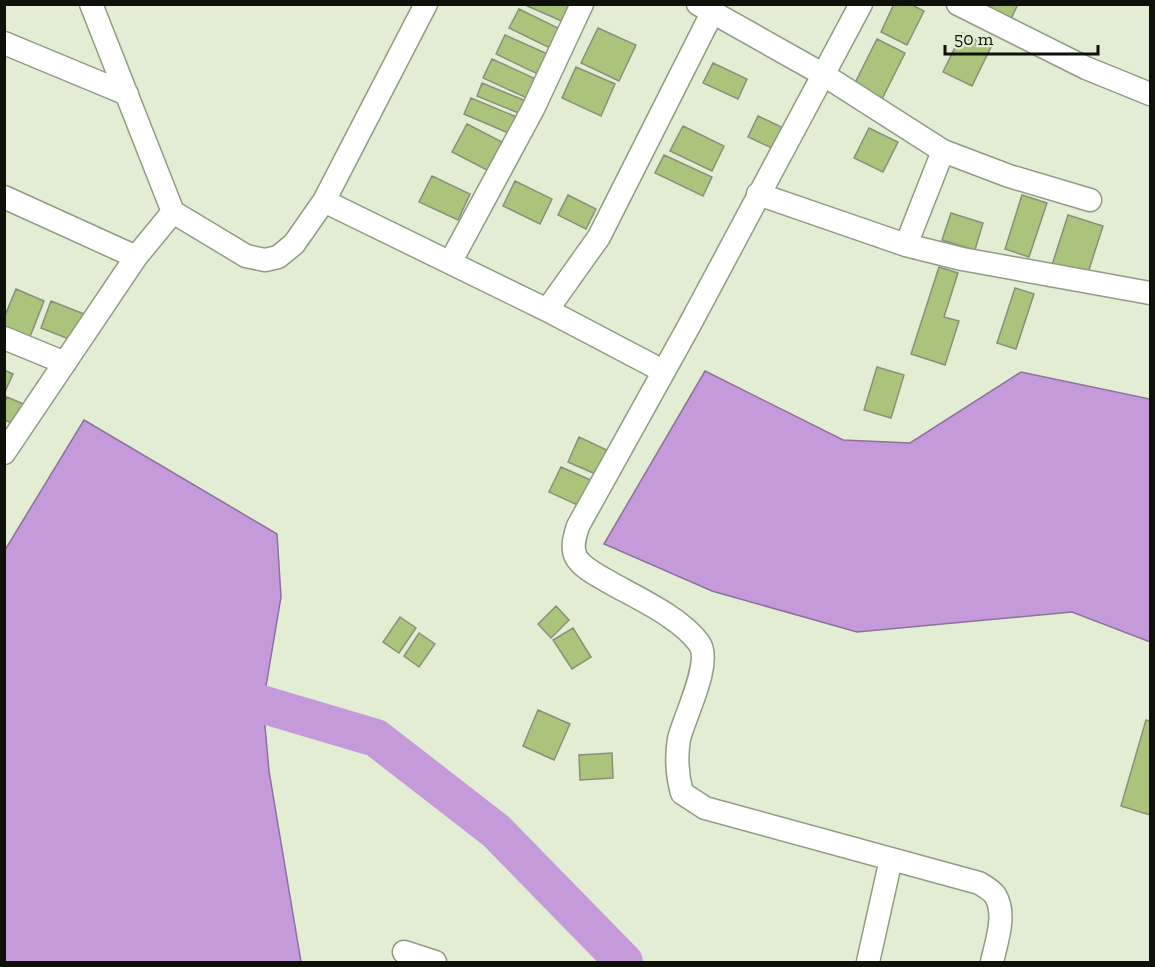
<svg xmlns="http://www.w3.org/2000/svg" width="1155" height="967" font-family="'Zilla Slab',serif">
	<style>
		.water { fill: #c49adb; stroke: #8d719c; stroke-width: 1.5 }
		.lines { fill: none; stroke-linecap: round; stroke-linejoin: round }
		.river { stroke: #c49adb; stroke-width: 38 }
		.building { fill: #aac47b; stroke: #88917a; stroke-width: 1.5 }
		.minor-casing { stroke: #919b83; stroke-width: 25 }
		.minor { stroke: #fff; stroke-width: 22 }
	</style>
	<rect width="100%" height="100%" fill="#e3edd4"/>
	<path class="water" d="M705 371 843 440 910 443 1021 372 1150 399V642L1072 612 857 632 712 591 604 544Z
		M84 420 277 534 281 597 263 704 269 771 301 962H5V550Z"/>
	<g class="lines">
		<path class="river" d="M212 704 241 698 376 738 496 831 624 962"/>
	</g>
	<path class="building" d="M523 4H574L566 23Z
		M894 4H910L924 11 907 45 881 32Z
		M981 4H1018L1010 21Z
		M519 9 562 30 552 49 509 28Z
		M598 28 636 45 619 81 581 63Z
		M962 33 991 47 972 86 943 72Z
		M505 35 550 55 540 75 496 54Z
		M877 39 905 53 882 99 854 85Z
		M492 59 536 79 527 98 483 78Z
		M713 63 747 79 738 99 703 83Z
		M576 67 615 84 601 116 562 98Z
		M482 83 526 101 521 114 477 96Z
		M471 98 519 118 511 134 464 114Z
		M758 116 786 129 776 150 748 137Z
		M467 124 502 142 487 170 452 152Z
		M683 126 724 146 712 171 670 151Z
		M869 128 898 142 883 172 854 158Z
		M664 155 712 177 703 196 655 173Z
		M432 176 470 194 458 220 419 202Z
		M515 181 552 199 540 224 503 206Z
		M568 195 596 209 586 229 558 215Z
		M1022 195 1047 203 1029 257 1005 249Z
		M951 213 983 223 975 250 942 240Z
		M1068 215 1103 226 1087 276 1052 265Z
		M939 267 958 273 944 317 959 321 945 365 911 354Z
		M1015 288 1034 294 1016 349 997 343Z
		M16 289 44 301 28 342 4 333V318Z
		M51 301 84 314 74 341 41 328Z
		M877 367 904 375 891 418 864 410Z
		M4 370 13 374 4 394Z
		M7 397 28 406 20 426 4 420V404Z
		M579 437 611 452 600 476 568 462Z
		M561 467 595 482 584 508 549 492Z
		M556 606 569 620 551 638 538 624Z
		M400 617 416 628 399 653 383 642Z
		M573 628 591 657 572 669 553 640Z
		M419 633 435 644 419 667 404 656Z
		M538 710 570 724 554 760 523 746Z
		M1146 720 1150 721V815L1121 806Z
		M612 753 613 778 580 780 579 755Z"/>
	<g class="lines">
		<g class="minor-casing">
			<path id="minor" d="M91 4 173 212
				M698 4 824 75 943 151 1009 176 1090 200
				M861 4 689 326 578 526C575 536 571 547 576 557 582 568 599 576 609 582 637 598 680 617 699 643 713 662 684 717 679 739 676 757 677 775 682 793L705 808 979 883C984 886 991 890 995 895 1007 914 996 943 992 962
				M958 4 1086 68 1150 94
				M4 43 127 94
				M758 194 906 245 962 259 1150 293
				M4 197 136 257
				M324 201 547 310 663 371
				M906 245 943 151
				M451 261 533 109 582 4
				M547 310 599 237 712 13
				M4 338 65 363
				M4 453 136 257 173 212 246 256 265 260 278 257 294 244 324 201 426 4
				M404 952 435 962
				M868 962 891 859"/>
		</g>
		<use href="#minor" class="minor"/>
	</g>
	<rect width="1155" height="967" fill="none" stroke="#0e1109" stroke-width="12"/>
	<path d="M945 45v9h153v-9" fill="none" stroke="#0e1109" stroke-width="3"/>
	<text x="954" y="45" font-size="18" fill="#0e1109" stroke="#e3edd4" stroke-width="4.5" paint-order="stroke">50 m</text>
</svg>
